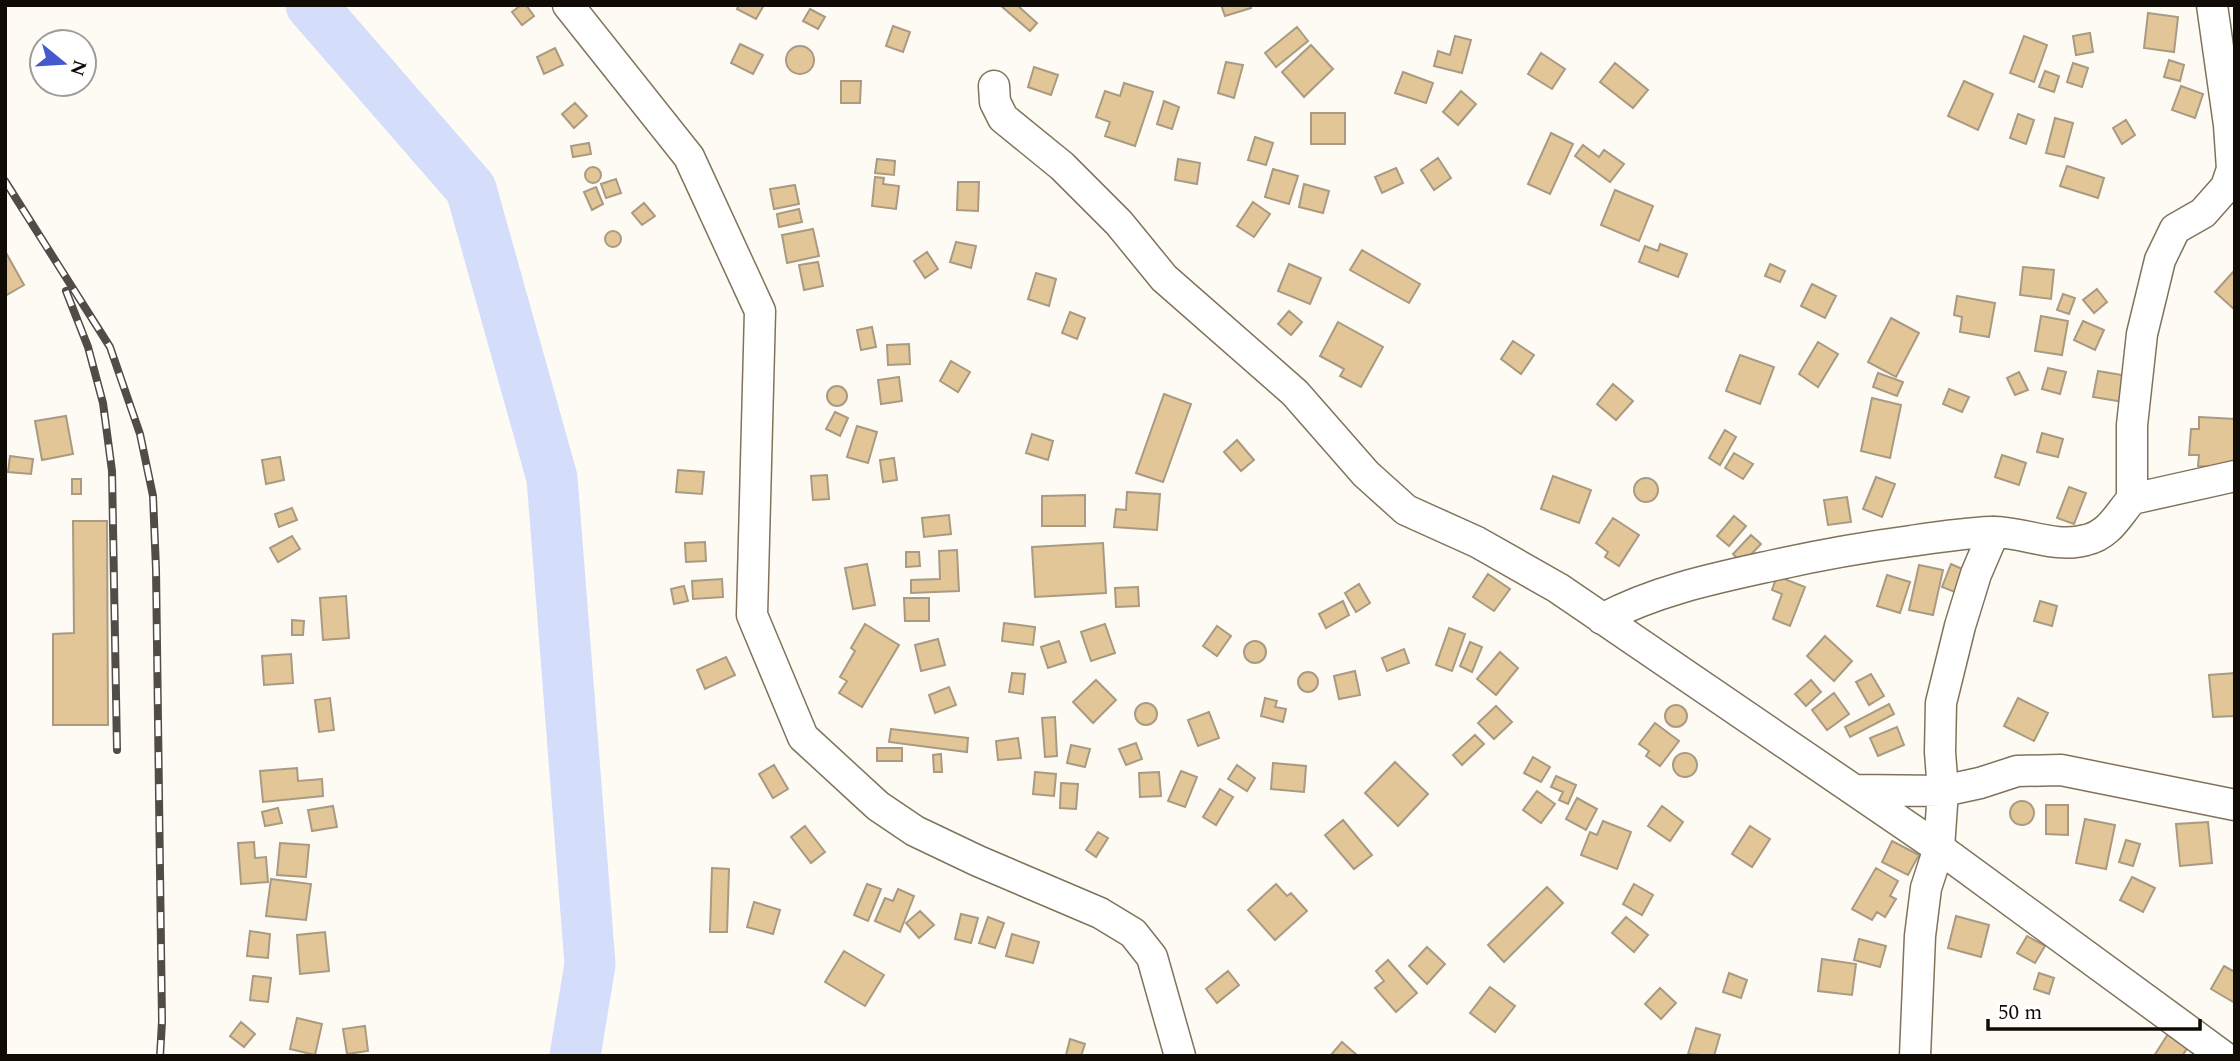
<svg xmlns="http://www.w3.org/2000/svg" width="2240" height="1061" font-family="Spectral,serif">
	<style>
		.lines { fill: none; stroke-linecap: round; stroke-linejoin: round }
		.river { stroke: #d4defb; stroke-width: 51 }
		.building { fill: #e2c697; stroke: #a99a81; stroke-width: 2 }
		.minor-casing { stroke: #81735b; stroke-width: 33 }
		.minor { stroke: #fff; stroke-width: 30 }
		.rail-casing { stroke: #514d46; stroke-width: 8 }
		.rail { stroke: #fff; stroke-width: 5; stroke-dasharray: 16; stroke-linecap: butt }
	</style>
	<rect width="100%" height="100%" fill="#fefbf5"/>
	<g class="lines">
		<path class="river" d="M311 5 471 189 552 478 590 964 575 1056"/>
	</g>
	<path class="building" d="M521 5H526L534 16 522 25 512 12Z
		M739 5H764L756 19 737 9Z
		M1000 5H1017L1037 23 1030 31Z
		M1221 5H1250L1251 8 1225 16Z
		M810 9 825 17 818 29 803 21Z
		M2148 13 2178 17 2174 52 2144 48Z
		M893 26 910 32 903 52 886 46Z
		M1297 27 1308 41 1276 67 1265 53Z
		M2090 33 2093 52 2076 55 2073 36Z
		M1455 36 1471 40 1462 73 1434 66 1438 51 1450 55Z
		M2024 36 2047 45 2034 82 2010 73Z
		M740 44 763 55 753 74 731 63Z
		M1311 45 1333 69 1304 97 1282 72Z
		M786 60a14 14 0 1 1 28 0a14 14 0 1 1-28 0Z
		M555 48 563 65 544 74 537 57Z
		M1541 53 1565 69 1552 89 1528 74Z
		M2169 60 2184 65 2180 81 2164 77Z
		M1226 62 1243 65 1234 98 1218 93Z
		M1615 63 1648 90 1633 108 1600 82Z
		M2073 63 2088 68 2082 87 2067 82Z
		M1034 67 1058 75 1051 95 1028 87Z
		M2045 71 2059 76 2054 92 2039 87Z
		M1403 72 1433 83 1426 103 1395 93Z
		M841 81H861L860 103H841Z
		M1964 81 1993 94 1978 130 1948 116Z
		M1124 83 1153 92 1135 146 1105 136 1110 122 1096 117 1105 91 1120 96Z
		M2181 86 2203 94 2195 118 2172 110Z
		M1461 91 1476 104 1458 125 1443 112Z
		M1164 101 1179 107 1172 129 1157 124Z
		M575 103 587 116 574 128 562 114Z
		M1311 113H1345V144H1311Z
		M2018 114 2034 120 2026 144 2010 138Z
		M2055 118 2073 123 2064 157 2046 153Z
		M2126 120 2135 135 2122 144 2113 128Z
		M1551 133 1573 144 1550 194 1528 184Z
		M1255 137 1273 143 1266 165 1248 160Z
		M589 143 591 154 573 157 571 146Z
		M1583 145 1599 157 1604 150 1624 164 1610 182 1575 156Z
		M1438 158 1451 178 1434 190 1421 170Z
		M877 159 895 161 894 175 875 173Z
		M1178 159 1200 163 1197 184 1175 180Z
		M2067 166 2104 178 2098 198 2060 186Z
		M585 175a8 8 0 1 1 16 0a8 8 0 1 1-16 0Z
		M1396 168 1403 183 1382 193 1375 177Z
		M1273 169 1298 176 1289 204 1265 197Z
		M875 177 884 178 883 184 899 186 896 209 872 206Z
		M616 179 621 193 606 198 601 184Z
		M958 182H979L978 211 957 210Z
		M1304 184 1329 191 1323 213 1299 207Z
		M795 185 799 204 774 209 770 189Z
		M596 187 603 204 592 210 584 192Z
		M1615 190 1653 206 1639 241 1601 225Z
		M1253 202 1270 214 1254 237 1237 226Z
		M644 203 655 216 642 225 632 213Z
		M799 209 802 222 779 227 777 214Z
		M813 229 819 256 787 263 782 235Z
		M605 239a8 8 0 1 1 16 0a8 8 0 1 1-16 0Z
		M956 242 976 246 971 268 950 262Z
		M1660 244 1687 254 1678 277 1639 262 1645 246 1658 251Z
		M1362 250 1420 284 1409 303 1350 270Z
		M5 251 24 285 5 296Z
		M927 252 938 269 925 278 914 261Z
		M818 262 823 286 804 290 799 265Z
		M1289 264 1321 278 1310 304 1278 291Z
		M1770 264 1785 271 1780 282 1765 276Z
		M2023 267 2054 270 2051 299 2020 295Z
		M2233 272 2235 274V310L2215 292Z
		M1036 273 1056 279 1049 306 1028 299Z
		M1812 284 1836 296 1825 318 1801 306Z
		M2097 289 2107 302 2094 313 2083 300Z
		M2063 294 2075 298 2069 314 2057 310Z
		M1957 296 1995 303 1989 337 1960 332 1962 317 1954 315Z
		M1289 311 1302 322 1291 335 1278 324Z
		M1070 312 1085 318 1077 339 1062 333Z
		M2041 316 2068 321 2062 355 2035 351Z
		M1891 318 1919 333 1896 377 1868 362Z
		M2083 321 2104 330 2095 350 2074 340Z
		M1338 322 1383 347 1361 387 1340 376 1344 369 1320 356Z
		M872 327 876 347 861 350 857 330Z
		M1513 341 1534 355 1521 374 1501 359Z
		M1818 342 1838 354 1818 387 1799 374Z
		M909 344 910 364 888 365 887 345Z
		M1740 355 1774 367 1760 404 1726 391Z
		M951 361 970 372 958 392 940 381Z
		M2048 368 2066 372 2060 394 2042 389Z
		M2098 371 2128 376 2124 402 2093 397Z
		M2019 372 2028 390 2015 395 2007 378Z
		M1878 373 1903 382 1897 396 1873 387Z
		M899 377 902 401 881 404 878 380Z
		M1613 384 1633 401 1616 420 1597 404Z
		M827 396a10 10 0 1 1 20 0a10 10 0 1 1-20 0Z
		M1949 389 1969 397 1962 412 1943 404Z
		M1164 394 1191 404 1163 482 1136 473Z
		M1872 398 1901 405 1890 458 1861 451Z
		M835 412 848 418 840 436 826 429Z
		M66 416 73 454 42 460 35 421Z
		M2199 417 2235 419V468L2198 466 2199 455H2189L2191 429H2199Z
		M857 426 877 432 868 463 847 457Z
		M1725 430 1736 437 1720 465 1709 458Z
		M2042 433 2063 439 2058 457 2037 452Z
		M1032 434 1053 441 1048 460 1026 453Z
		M1237 440 1254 460 1241 471 1224 452Z
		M1734 453 1753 464 1743 479 1725 468Z
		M2002 455 2026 463 2019 485 1995 477Z
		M10 456 33 459 31 474 8 472Z
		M280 457 284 480 266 484 262 460Z
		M894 458 897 480 883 482 880 460Z
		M678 470 704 472 702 494 676 492Z
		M827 475 829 499 813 500 811 476Z
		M1553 476 1591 490 1579 523 1541 509Z
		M1876 477 1895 484 1882 517 1863 509Z
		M1634 490a12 12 0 1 1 24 0a12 12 0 1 1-24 0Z
		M72 479H81V494H72Z
		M2069 487 2086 493 2074 524 2057 518Z
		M1127 492 1160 494 1157 530 1114 527 1116 509 1126 510Z
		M1085 495V526H1042V496Z
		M1847 497 1851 522 1828 525 1824 500Z
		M292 508 297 520 279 527 275 514Z
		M949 515 951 534 924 537 922 518Z
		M1734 516 1746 526 1729 546 1717 536Z
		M1613 518 1639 535 1619 566 1605 557 1608 552 1596 543Z
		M73 521H107L108 725H53V634L74 633Z
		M1751 535 1761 544 1742 564 1733 554Z
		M292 536 300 549 278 562 270 548Z
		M705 542 706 561 686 562 685 543Z
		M1103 543 1106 593 1035 597 1032 547Z
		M957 550 959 591 911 593V580L940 579 939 551Z
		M906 552H919L920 566 906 567Z
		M867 564 875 605 853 609 845 568Z
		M1951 564 1969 572 1960 594 1942 587Z
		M1919 565 1943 570 1933 615 1909 610Z
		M1488 574 1510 589 1494 611 1473 597Z
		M1887 575 1910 582 1900 613 1877 606Z
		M1777 576 1805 587 1790 626 1773 619 1782 594 1772 590Z
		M722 579 723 597 693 599 692 581Z
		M1359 584 1370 603 1356 612 1345 593Z
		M684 586 688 601 674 604 671 589Z
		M1138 587 1139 606 1116 607 1115 588Z
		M346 596 349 638 323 640 320 598Z
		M904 598H929V621H905Z
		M1343 601 1349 615 1326 628 1319 614Z
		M2040 601 2057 606 2052 626 2034 621Z
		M292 620 304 621 303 635H292Z
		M1004 623 1035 627 1033 645 1002 641Z
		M865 624 899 645 862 707 839 693 847 681 840 677 855 651 851 648Z
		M1105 624 1115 653 1091 661 1081 632Z
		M1217 626 1231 636 1217 656 1203 646Z
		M1449 628 1465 634 1452 671 1436 665Z
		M1825 636 1852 661 1834 681 1807 656Z
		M938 639 945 665 921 671 915 645Z
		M1244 652a11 11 0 1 1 22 0a11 11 0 1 1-22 0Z
		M1059 641 1066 662 1048 668 1041 647Z
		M1470 642 1482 647 1472 672 1460 666Z
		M1404 649 1409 663 1387 671 1382 658Z
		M1500 652 1518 668 1496 695 1477 679Z
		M291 654 293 683 264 685 262 656Z
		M726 657 735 675 705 689 697 670Z
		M1355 671 1360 695 1339 699 1334 676Z
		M1298 682a10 10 0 1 1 20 0a10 10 0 1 1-20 0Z
		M1012 673 1025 674 1023 694 1009 692Z
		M2235 673V716L2213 717 2209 675Z
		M1871 674 1884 696 1869 705 1856 682Z
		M1096 680 1116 700 1093 723 1073 702Z
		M1811 680 1821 692 1806 706 1795 694Z
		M949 687 956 705 935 713 929 695Z
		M1834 693 1849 714 1827 730 1812 710Z
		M330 698 334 730 319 732 315 700Z
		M1265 698 1277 701 1275 707 1286 709 1283 722 1261 716Z
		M2018 698 2048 713 2034 741 2004 726Z
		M1135 714a11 11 0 1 1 22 0a11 11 0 1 1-22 0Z
		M1889 704 1894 714 1850 737 1845 727Z
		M1665 716a11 11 0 1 1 22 0a11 11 0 1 1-22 0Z
		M1496 706 1512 722 1494 739 1478 723Z
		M1209 712 1219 738 1198 746 1188 720Z
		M1055 717 1057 756 1045 757 1042 718Z
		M1655 723 1679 741 1660 766 1646 756 1649 751 1639 744Z
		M1897 727 1904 745 1878 756 1870 738Z
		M891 729 968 738 967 752 889 742Z
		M1475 735 1484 744 1462 765 1453 755Z
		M1018 738 1021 758 998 760 996 741Z
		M1136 743 1142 759 1126 765 1119 749Z
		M1071 745 1090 749 1085 767 1067 763Z
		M877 748H902V761H877Z
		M1673 765a12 12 0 1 1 24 0a12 12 0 1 1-24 0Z
		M941 754 942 772H934L933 755Z
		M1533 757 1550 767 1541 782 1524 773Z
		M1395 762 1428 794 1398 826 1365 793Z
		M1273 763 1306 766 1304 792 1271 789Z
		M774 765 788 789 773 798 759 774Z
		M1237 765 1255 778 1247 791 1228 779Z
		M297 768 298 781 322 779 323 796 263 802 260 771Z
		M1181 771 1197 777 1185 807 1168 801Z
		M1035 772 1056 774 1054 796 1033 794Z
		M1159 772 1161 796 1140 797 1139 773Z
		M1556 776 1576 785 1568 804 1559 800 1563 792 1551 787Z
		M1061 783 1078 784 1076 809 1060 808Z
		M1220 789 1233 797 1216 825 1203 817Z
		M1537 791 1555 804 1541 823 1523 810Z
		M1577 798 1597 809 1586 830 1566 819Z
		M2010 813a12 12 0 1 1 24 0a12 12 0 1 1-24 0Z
		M2046 805H2068V835L2046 834Z
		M333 806 337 827 312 831 308 810Z
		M1662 806 1683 822 1670 841 1648 826Z
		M278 808 282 823 265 826 262 812Z
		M2085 819 2115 825 2106 869 2076 863Z
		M1343 820 1372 855 1354 869 1325 835Z
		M1603 821 1631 832 1617 869 1581 855 1590 832 1597 835Z
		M2208 822 2212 863 2180 866 2176 824Z
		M805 826 825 852 811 863 791 837Z
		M1750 826 1770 839 1752 867 1732 854Z
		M1098 832 1108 838 1096 857 1086 850Z
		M2126 840 2140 844 2133 866 2119 862Z
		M1892 841 1919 855 1908 875 1882 862Z
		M254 842 255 858 266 857 268 882 241 884 238 843Z
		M280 843 309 845 306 877 277 875Z
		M712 868 729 869 727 932H710Z
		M1876 868 1898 881 1890 896 1896 899 1885 917 1877 912 1872 920 1852 909Z
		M2132 877 2155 888 2143 912 2120 900Z
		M271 879 311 884 306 920 266 916Z
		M867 884 881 889 868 921 854 915Z
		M1276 884 1287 896 1291 893 1307 911 1275 940 1248 910Z
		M1634 884 1653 895 1642 915 1623 904Z
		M1547 887 1563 903 1504 962 1488 945Z
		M898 889 914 896 900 932 875 921 885 898 893 901Z
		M754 902 780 910 773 934 747 927Z
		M920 911 934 925 919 938 906 923Z
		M961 914 978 918 971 943 955 939Z
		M1956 916 1989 925 1981 957 1948 948Z
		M988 917 1004 923 995 948 979 943Z
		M1626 917 1648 935 1634 952 1612 933Z
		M250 931 270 934 268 958 247 956Z
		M325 932 329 971 300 974 297 935Z
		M1012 934 1039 942 1033 963 1006 956Z
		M2027 936 2045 946 2035 963 2017 953Z
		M1859 939 1886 946 1880 967 1854 960Z
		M1427 947 1445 964 1427 984 1409 966Z
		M844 951 884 975 865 1006 825 982Z
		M1822 959 1856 964 1852 995 1818 991Z
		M1388 960 1417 993 1396 1012 1375 988 1384 981 1376 971Z
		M2224 966 2235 972V1003L2211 989Z
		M1228 971 1239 985 1217 1003 1206 989Z
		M1729 973 1747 980 1741 998 1723 992Z
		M2039 973 2054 978 2049 994 2034 989Z
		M253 976 271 978 268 1002 250 1000Z
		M1490 987 1515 1006 1495 1032 1470 1013Z
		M1660 988 1676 1003 1661 1019 1645 1004Z
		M297 1018 322 1024 315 1055 290 1049Z
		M241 1022 255 1034 244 1047 230 1036Z
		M365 1026 368 1051 347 1054 343 1029Z
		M1696 1028 1720 1035 1714 1056 1688 1054Z
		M2168 1034 2188 1047 2182 1056H2154Z
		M1070 1039 1085 1044 1081 1056 1066 1055Z
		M1342 1042 1358 1056H1330Z"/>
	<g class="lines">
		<g class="minor-casing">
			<path id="minor" d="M568 5 689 157 760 311 752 615 803 737 878 806 915 831 978 861 1100 913 1133 933 1152 957 1180 1056
				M994 86 995 102 1003 118 1062 166 1119 223 1164 278 1295 393 1366 474 1406 510 1477 542 1558 588 1939 848 2223 1056
				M2132 499V425L2142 334 2160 260 2175 229 2203 213 2226 187 2232 169 2229 125 2212 5
				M1602 619C1656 590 1716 578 1775 565 1820 555 1865 547 1911 541 1938 537 1964 533 1991 532 2023 531 2054 549 2086 540 2109 535 2118 515 2132 499L2235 476
				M1854 790 1943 791 1980 783 2017 771 2061 770 2235 805
				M1915 1056 1920 936 1926 888 1939 848 1943 791 1940 752 1941 703 1960 626 1976 574 1994 532"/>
		</g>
		<use href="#minor" class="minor"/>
		<g class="rail-casing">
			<path id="rail" d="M5 181 110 347 140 434 153 496 156 569 162 1022 160 1056
				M66 291 88 347 103 403 112 471 117 750"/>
		</g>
		<use href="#rail" class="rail"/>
	</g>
	<rect width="2240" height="1061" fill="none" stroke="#100b04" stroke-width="14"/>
	<g transform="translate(63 63) rotate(108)"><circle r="33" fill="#ffffff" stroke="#9f9d9b" stroke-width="2"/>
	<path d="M0-5L12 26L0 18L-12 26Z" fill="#4459cd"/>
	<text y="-10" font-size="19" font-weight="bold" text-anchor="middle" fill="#100b04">N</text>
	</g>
	<path d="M1988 1019v10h212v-10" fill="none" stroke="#100b04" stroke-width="3.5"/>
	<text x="1998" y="1019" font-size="21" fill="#100b04" stroke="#ffffff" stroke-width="5" paint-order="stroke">50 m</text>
</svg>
